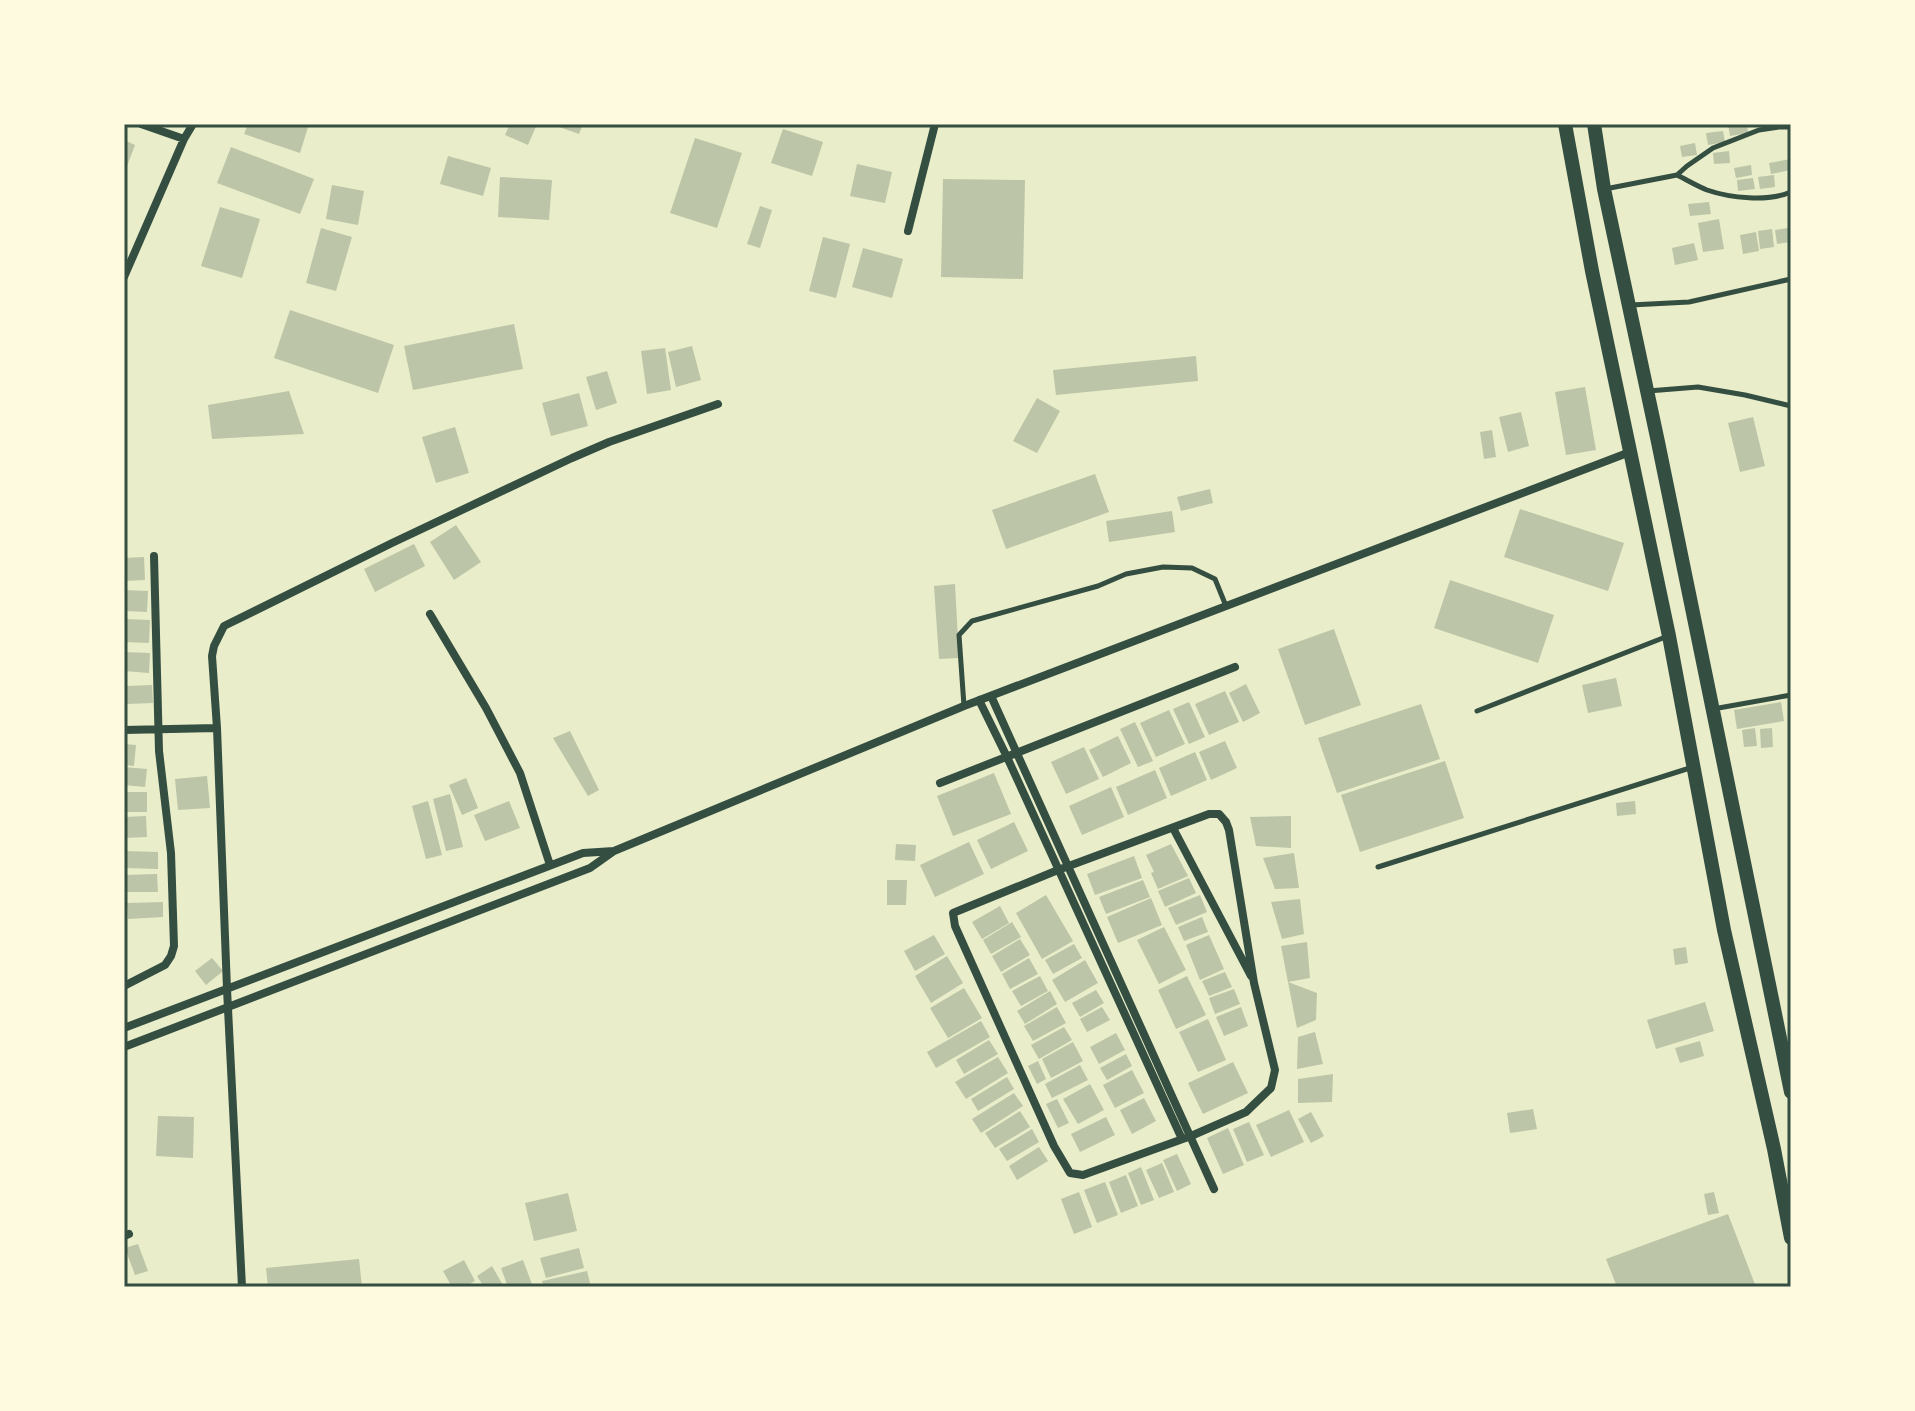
<svg xmlns="http://www.w3.org/2000/svg" width="1915" height="1411" font-family="Poppins,sans-serif">
	<style>
		.building { fill: #bcc5a7 }
		.lines { fill: none; stroke-linecap: round; stroke-linejoin: round }
		.service { stroke: #344e41; stroke-width: 5 }
		.minor { stroke: #344e41; stroke-width: 8 }
		.secondary { stroke: #344e41; stroke-width: 14 }
		.neatline { fill: none; stroke: #344e41; stroke-width: 3 }
	</style>
	<rect width="100%" height="100%" fill="#e9edc9"/>
	<path class="building" d="M248 124H309L300 153 244 134Z
		M510 124H537L528 145 505 135Z
		M551 124H583L579 134Z
		M1728 124H1747L1748 133 1730 136Z
		M783 129 823 142 812 176 771 163Z
		M1723 131 1725 142 1708 145 1706 133Z
		M695 138 742 153 717 228 670 213Z
		M124 140 135 145 124 174Z
		M1695 143 1697 155 1682 157 1680 146Z
		M231 147 314 179 300 214 217 183Z
		M1729 151 1730 163 1714 164 1713 153Z
		M448 156 491 168 483 196 440 184Z
		M1791 159V170L1771 174 1769 163Z
		M857 164 892 172 885 203 850 196Z
		M1751 165 1752 175 1736 178 1734 168Z
		M1774 175 1775 187 1760 189 1758 177Z
		M500 177 552 180 549 220 498 217Z
		M1753 178 1755 189 1738 191 1737 180Z
		M943 179 1025 180 1023 279 941 277Z
		M332 185 364 191 358 225 326 219Z
		M1709 202 1711 214 1690 216 1688 204Z
		M760 206 772 210 760 248 747 244Z
		M220 207 260 219 242 278 201 266Z
		M1719 219 1724 249 1703 252 1698 223Z
		M321 228 352 237 336 291 306 283Z
		M1788 228 1791 242 1777 244 1775 230Z
		M1772 229 1774 247 1760 249 1758 231Z
		M1756 232 1759 251 1743 254 1740 235Z
		M823 237 850 244 836 298 809 291Z
		M1694 243 1698 260 1675 265 1672 248Z
		M863 248 903 259 892 298 852 287Z
		M290 310 394 345 378 393 274 358Z
		M514 324 523 369 413 390 404 346Z
		M692 346 701 380 676 387 668 352Z
		M665 348 671 390 647 394 641 351Z
		M1196 356 1198 381 1056 395 1053 370Z
		M607 371 617 403 596 410 586 377Z
		M1585 387 1596 450 1566 455 1555 392Z
		M289 391 304 434 212 439 208 405Z
		M579 393 588 426 551 436 542 403Z
		M1037 398 1060 411 1037 453 1013 441Z
		M1521 412 1529 446 1508 452 1499 417Z
		M1753 417 1765 466 1740 472 1728 423Z
		M455 427 469 473 436 483 422 437Z
		M1492 430 1496 457 1484 459 1480 432Z
		M1095 474 1109 512 1006 549 992 510Z
		M1210 489 1213 503 1181 511 1177 497Z
		M1520 509 1624 543 1608 591 1504 557Z
		M1172 511 1175 532 1109 542 1106 521Z
		M456 525 481 562 454 580 430 542Z
		M414 544 425 566 375 592 364 569Z
		M144 557 145 580 124 581V558Z
		M1450 580 1554 615 1538 663 1434 628Z
		M955 584 959 658 939 659 934 586Z
		M124 590 148 591 147 612 124 611Z
		M124 619 150 620 149 643 124 642Z
		M1334 629 1361 705 1305 725 1278 649Z
		M124 652 150 653 149 673 124 671Z
		M1616 678 1622 706 1588 713 1582 685Z
		M1246 684 1260 713 1243 722 1229 693Z
		M152 685 153 703 127 704 126 686Z
		M1225 691 1239 722 1209 735 1195 704Z
		M1189 702 1205 737 1189 744 1173 709Z
		M1781 702 1784 721 1737 729 1734 710Z
		M1421 704 1440 759 1337 793 1318 738Z
		M1169 710 1185 744 1156 757 1140 723Z
		M1135 722 1153 761 1138 767 1120 729Z
		M1755 728 1757 746 1744 747 1742 730Z
		M1772 728 1773 747 1761 748 1760 729Z
		M570 731 599 790 588 796 553 738Z
		M1118 736 1131 763 1103 777 1089 750Z
		M1225 741 1237 768 1211 780 1199 752Z
		M124 744 136 745 134 766 124 765Z
		M1084 747 1099 779 1066 794 1051 762Z
		M1195 752 1207 780 1171 796 1159 768Z
		M1445 761 1464 818 1360 852 1341 795Z
		M124 767 147 769 145 787 124 785Z
		M1155 770 1167 798 1128 815 1116 787Z
		M994 773 1011 814 953 836 937 796Z
		M207 776 210 808 178 810 175 779Z
		M466 778 478 808 462 815 449 785Z
		M1111 787 1124 817 1082 835 1069 806Z
		M124 792H147V812H124Z
		M450 794 463 847 446 851 433 799Z
		M428 801 442 855 426 859 412 806Z
		M509 801 520 828 485 841 474 815Z
		M1635 801 1636 814 1617 816 1616 803Z
		M146 816 147 837 124 838V817Z
		M1291 816V848L1256 846 1250 817Z
		M1014 822 1028 851 991 869 977 840Z
		M969 842 984 874 935 897 920 865Z
		M896 844 916 845 915 861 895 860Z
		M1171 844 1188 876 1158 889 1151 873 1154 872 1146 855Z
		M124 851 158 852V869L124 868Z
		M1294 853 1299 888 1275 889 1263 858Z
		M1134 856 1142 878 1095 895 1087 874Z
		M157 874 158 892H124V875Z
		M1189 878 1196 893 1165 907 1158 891Z
		M887 880H907L906 905H887Z
		M1143 880 1150 897 1106 914 1099 897Z
		M1046 895 1073 941 1042 959 1016 913Z
		M1200 895 1207 912 1176 925 1168 908Z
		M1151 898 1162 925 1118 943 1107 917Z
		M1300 899 1304 934 1282 939 1271 902Z
		M163 902V917L128 919 127 903Z
		M1000 906 1009 923 982 939 972 922Z
		M1202 917 1208 932 1184 941 1178 927Z
		M1012 922 1021 937 991 954 983 940Z
		M1164 927 1186 970 1159 984 1137 940Z
		M934 935 945 954 915 971 904 951Z
		M1209 935 1224 969 1200 980 1186 945Z
		M1020 939 1030 955 1001 972 992 956Z
		M1307 942 1310 978 1288 982 1281 946Z
		M1074 944 1082 958 1053 974 1045 960Z
		M1686 947 1688 963 1675 965 1673 949Z
		M947 956 963 983 931 1003 915 976Z
		M212 958 223 971 206 985 195 971Z
		M1029 958 1038 974 1010 989 1002 974Z
		M1085 960 1098 983 1065 1002 1052 980Z
		M1225 972 1232 987 1209 996 1202 981Z
		M1040 976 1048 991 1021 1006 1012 991Z
		M1187 976 1206 1015 1176 1029 1158 990Z
		M1288 982 1317 993 1316 1020 1297 1028Z
		M964 988 982 1018 948 1038 930 1008Z
		M1234 989 1240 1004 1215 1014 1209 998Z
		M1096 990 1104 1003 1080 1017 1072 1003Z
		M1050 991 1057 1004 1025 1024 1017 1011Z
		M1705 1002 1714 1031 1656 1049 1647 1020Z
		M1057 1007 1066 1023 1033 1041 1024 1026Z
		M1102 1007 1110 1020 1087 1032 1080 1019Z
		M1241 1007 1248 1026 1224 1036 1216 1017Z
		M1208 1019 1226 1060 1198 1072 1179 1032Z
		M981 1021 990 1037 936 1068 927 1052Z
		M1064 1027 1072 1040 1039 1059 1031 1045Z
		M1315 1032 1323 1064 1297 1069 1298 1037Z
		M1116 1033 1125 1050 1099 1064 1090 1047Z
		M989 1040 998 1054 964 1074 956 1060Z
		M1700 1041 1704 1056 1680 1063 1675 1048Z
		M1073 1042 1083 1061 1051 1078 1042 1059Z
		M1126 1054 1132 1066 1107 1080 1100 1068Z
		M998 1057 1008 1073 966 1099 955 1082Z
		M1038 1061 1046 1079 1037 1084 1028 1066Z
		M1233 1062 1248 1093 1203 1114 1188 1083Z
		M1080 1065 1088 1080 1052 1098 1045 1084Z
		M1132 1070 1144 1093 1115 1108 1103 1085Z
		M1333 1074 1332 1102 1298 1103V1079Z
		M1007 1077 1014 1089 978 1111 971 1099Z
		M1090 1084 1104 1110 1078 1124 1063 1099Z
		M1014 1093 1023 1106 981 1133 972 1119Z
		M1144 1098 1156 1121 1132 1134 1120 1110Z
		M1057 1099 1069 1123 1058 1128 1046 1104Z
		M1533 1109 1537 1129 1510 1133 1507 1113Z
		M1289 1110 1304 1142 1271 1157 1256 1125Z
		M1020 1111 1030 1127 995 1148 985 1133Z
		M1311 1112 1324 1136 1311 1143 1298 1119Z
		M158 1116 194 1117 193 1158 156 1156Z
		M1106 1117 1115 1135 1080 1152 1071 1134Z
		M1249 1122 1264 1155 1247 1162 1233 1129Z
		M1228 1128 1244 1165 1223 1174 1207 1138Z
		M1032 1129 1039 1142 1007 1161 999 1149Z
		M1039 1147 1048 1161 1017 1180 1009 1166Z
		M1177 1154 1191 1184 1177 1191 1163 1160Z
		M1162 1163 1174 1192 1159 1198 1146 1170Z
		M1141 1167 1154 1200 1141 1205 1128 1173Z
		M1126 1175 1138 1206 1121 1213 1109 1182Z
		M1105 1182 1118 1215 1097 1223 1084 1190Z
		M1079 1192 1092 1227 1074 1234 1061 1199Z
		M1714 1192 1719 1213 1708 1215 1704 1194Z
		M568 1193 577 1231 534 1241 525 1203Z
		M1728 1214 1756 1287H1617L1606 1259Z
		M138 1244 148 1271 135 1275 125 1248Z
		M579 1248 584 1268 546 1278 540 1258Z
		M359 1259 362 1287H268L266 1268Z
		M464 1260 475 1281 464 1287H452L443 1271Z
		M523 1260 533 1287H508L501 1268Z
		M492 1266 504 1287H484L477 1276Z
		M587 1271 591 1287H544L542 1281Z"/>
	<g class="lines">
		<path class="service" d="M1677 175C1687 180 1697 186 1707 190 1730 198 1768 202 1791 192
			M1605 189 1677 175 1687 166 1713 148 1759 130 1779 127H1791
			M1631 305 1689 302 1791 279
			M1648 391 1698 387 1745 395 1791 406
			M964 706 959 635 972 621 1098 586 1126 574 1163 567 1192 568 1215 579 1226 606
			M1713 709 1791 695
			M1477 711 1668 636
			M1378 867 1693 767"/>
		<path class="minor" d="M141 124 184 139
			M908 231 935 124
			M124 277 184 139 193 124
			M430 614 486 708 520 773 550 865
			M991 696 1214 1189
			M979 700 1007 757 1182 1139
			M124 730 217 728
			M940 783 1235 667
			M1209 814H1219L1226 822 1229 830 1254 983 1275 1070 1271 1088 1246 1112 1191 1136 1083 1175 1070 1173 1054 1146 955 926 953 913 1058 870Z
			M1173 828 1251 976
			M124 986 165 965 171 956 174 946 171 853 159 751 154 556
			M124 1028 583 853 614 851
			M124 1047 590 868 614 851 964 706 1630 452
			M124 1236 129 1234
			M242 1287 227 989 217 728 212 656 214 646 224 626 392 543 572 458 609 442 718 404"/>
		<path class="secondary" d="M1565 124 1592 271 1669 636 1724 930 1774 1149 1791 1238
			M1594 124 1604 189 1658 442 1791 1092"/>
	</g>
	<rect width="1915" height="1411" fill="none" stroke="#fefae0" stroke-width="252"/>
	<rect x="126" y="126" width="1663" height="1159" class="neatline"/>
</svg>
